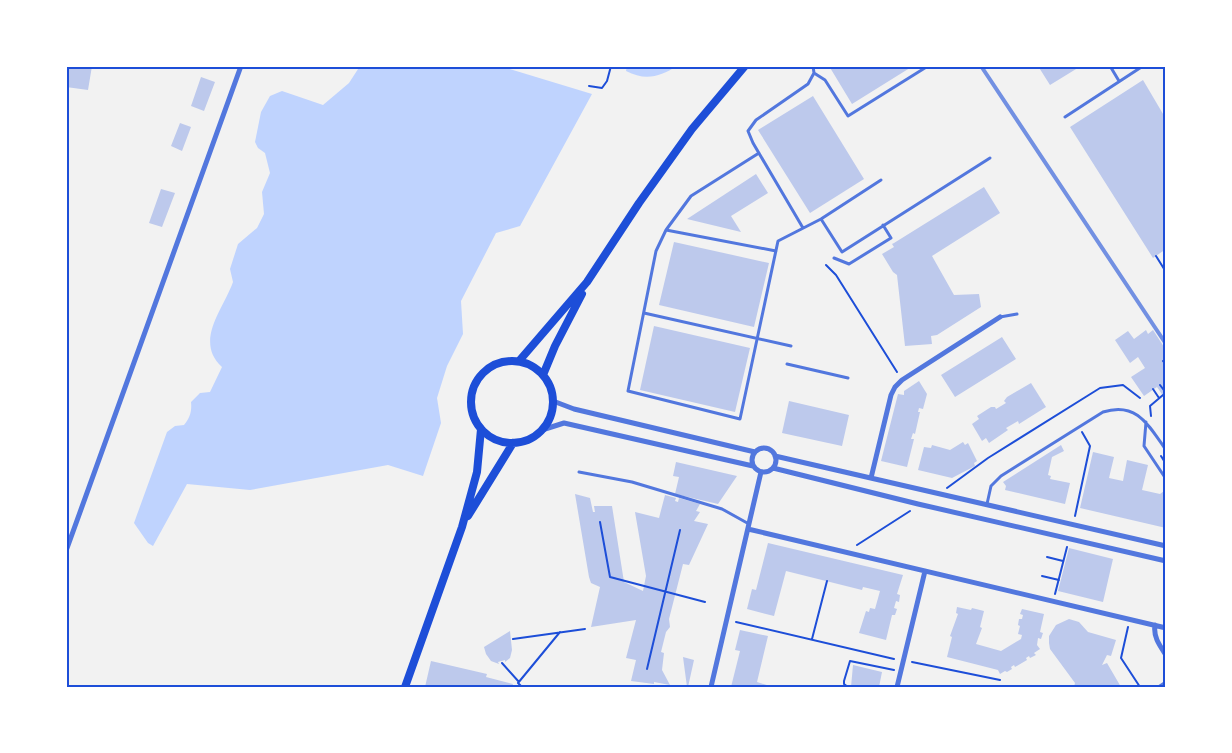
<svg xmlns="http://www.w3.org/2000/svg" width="1232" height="753" font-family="Literata,serif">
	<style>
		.water { fill: #bfd3fe }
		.building { fill: #bdc9ec }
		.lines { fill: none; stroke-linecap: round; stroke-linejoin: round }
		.path { stroke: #1d4ed8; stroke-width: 2 }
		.service { stroke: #5277de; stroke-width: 3 }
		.minor { stroke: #5277de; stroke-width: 5 }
		.primary { stroke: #1d4ed8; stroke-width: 8 }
		.rail { stroke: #7290e2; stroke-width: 4 }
		.neatline { fill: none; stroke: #1d4ed8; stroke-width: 2 }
	</style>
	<rect width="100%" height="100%" fill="#f2f2f2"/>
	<path class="water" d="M360 66H500L592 94 520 226 496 233 461 301 463 334 447 366 437 398 441 423 423 476 388 465 250 490 187 484 153 546 148 543 134 523 167 432 175 426 184 425C190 418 192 411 191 402L200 393 210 392 222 367C194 341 223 310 233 282L230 269 238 244 257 228 264 214 262 192 270 173 265 153 258 148 255 142 261 112 270 96 282 91 323 105 349 83Z
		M627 66H677C660 77 645 81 626 71Z"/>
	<path class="building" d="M66 66H92L88 90 66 87Z
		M829 66H913L852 104Z
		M1038 66H1081L1050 85Z
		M201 77 215 82 204 111 191 106Z
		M1143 80 1166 119V249L1153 258 1070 127Z
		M813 96 864 179 810 213 758 130Z
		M180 123 191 127 182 151 171 146Z
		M756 174 768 193 731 216 741 232 687 219Z
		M984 187 1000 213 932 256 954 295 979 294 981 307 937 335 931 336 932 344 905 346 897 275 893 272 882 254 894 247 892 244 894 243Z
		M161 189 175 193 162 227 149 223Z
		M674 242 769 263 754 327 659 305Z
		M654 326 750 348 735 412 640 390Z
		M1146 330 1148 334 1153 330 1166 350V400L1157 387 1144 396 1131 377 1145 368 1138 357 1130 363 1115 340 1128 331 1134 339Z
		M1002 337 1016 359 955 397 941 375Z
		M919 381 927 394 923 409 919 408 918 412H920L915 434 913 433 911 439H914L907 467 881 461 898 394 904 395V391Z
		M1031 383 1046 407 1019 424 1018 421 1006 428 1008 430 989 443 986 438 982 441 972 424 979 419 977 416 991 407H995L996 409 1006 403 1004 401 1007 397Z
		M789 401 849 415 842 446 782 433Z
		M963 442 965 445 968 443 977 461 974 463 975 466 952 478 918 470 924 447 931 448 932 445 950 450Z
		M1061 445 1064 451 1052 457 1048 475 1051 476 1050 479 1070 483 1065 504 1005 490 1006 486 1003 482Z
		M1093 452 1114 457 1109 478 1123 481 1127 460 1148 465 1142 490 1160 494 1164 491 1166 494V528L1080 508Z
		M676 462 737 476 718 504 675 494 679 477 673 476Z
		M575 494 590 498 593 512H595L594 506H612L624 582 643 591 646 576 635 512 659 518 665 495 676 498 675 501 678 502 679 498 700 504 696 511 700 512 694 521 708 524 689 565 683 564 669 619 670 627 666 632 661 652 664 653 662 670 670 685 654 682V684L631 681 636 660 626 658 636 620 591 627 600 587 591 583 589 577Z
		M768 543 903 575 897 594 900 595 899 602 896 601 894 608 897 609 895 615H892L886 640 859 633 866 611 869 612 870 608 875 609 880 591 863 587 862 590 786 571 774 616 747 609 752 589 756 590Z
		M1069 548 1113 559 1103 602 1058 591Z
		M957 607 971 610 972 608 984 611 980 627 982 628 976 644 1001 651 1021 639 1022 635 1018 634 1020 626 1018 625 1019 619H1022L1023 615 1020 614 1022 609 1044 614 1040 632 1043 633 1041 639 1038 638 1037 645 1040 649 1034 653 1036 655 1030 658 1029 656 1026 658 1027 660 1015 667 1014 665 1011 667 1012 669 1007 672 1005 671 1000 674 998 670 947 657 952 637 950 636 958 614 956 613Z
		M1069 619 1079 622 1088 632 1116 640 1111 656 1107 655 1102 665 1107 663 1121 687H1074L1075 683 1050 649 1049 643V636L1056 625Z
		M740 630 768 636 757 682 773 687H731L740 651 735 650Z
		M510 631 512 650 510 658 505 662V660L498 662 499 664 491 661 486 654 484 647Z
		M683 657 694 660 688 687H687Z
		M431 661 487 674 486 677 513 684 512 687H425Z
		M853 665 882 672 879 687H851Z"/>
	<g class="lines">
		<path class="path" d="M589 86 602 88 607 81 611 66
			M1156 256 1166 272
			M826 265 836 275 897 372
			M1163 361 1166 365
			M1160 385 1166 393
			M1153 389 1159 398
			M1151 416 1150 406 1163 395
			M1161 456 1166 464
			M947 488 988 458 1100 388 1123 385 1140 398
			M1075 516 1090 446 1082 432
			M600 522 610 577 705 602
			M857 545 910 511
			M1047 557 1063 561
			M1042 576 1059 580
			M1055 594 1067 547
			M736 622 894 659
			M1128 627 1121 658 1140 687
			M513 639 585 629
			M812 639 827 581
			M912 662 1000 680
			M502 663 519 682
			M647 669 680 530
			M522 687 518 683 560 632
			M848 687 844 684V681L850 661 894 670"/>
		<path class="service" d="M1110 66 1119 81
			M814 73 825 80 848 116 928 66
			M1065 117 1143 66
			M759 153 691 196 666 230 776 251
			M821 219 842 252 990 158
			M803 228 753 143 748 131 756 120 808 84 814 73 813 66
			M666 230 656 251 628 391 740 419 778 241 821 219 881 180
			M834 258 849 264 891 238 883 225
			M644 313 791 346
			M1000 317 1017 314
			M787 364 848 378
			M1146 422 1144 446 1166 479
			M579 472 632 482 722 509 749 524
			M987 504 991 486 1001 476 1103 412C1137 401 1149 426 1166 450"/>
		<path class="minor" d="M553 401 574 409 755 452
			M542 430 564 423 753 466
			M752 460a12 12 0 1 1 24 0a12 12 0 1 1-24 0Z
			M775 456 1166 546
			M773 468 918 504 1166 561
			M871 478 891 395 895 387 902 380 1000 317
			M748 529 1166 628
			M66 551 241 66
			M1155 625C1153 637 1160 646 1166 655
			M711 687 761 472
			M897 687 925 571
			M1160 687 1166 683"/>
		<path class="primary" d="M471 402a41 41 0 1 1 82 0a41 41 0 1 1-82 0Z
			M519 361 587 282 639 203 692 129 745 66
			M543 375 555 346 582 294
			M468 516 513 443
			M405 687 462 527 477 472 481 429"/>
		<path class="rail" d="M981 66 1166 344"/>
	</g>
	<rect width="1232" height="753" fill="none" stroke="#ffffff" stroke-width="135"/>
	<rect x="68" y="68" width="1096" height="618" class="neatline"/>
</svg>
